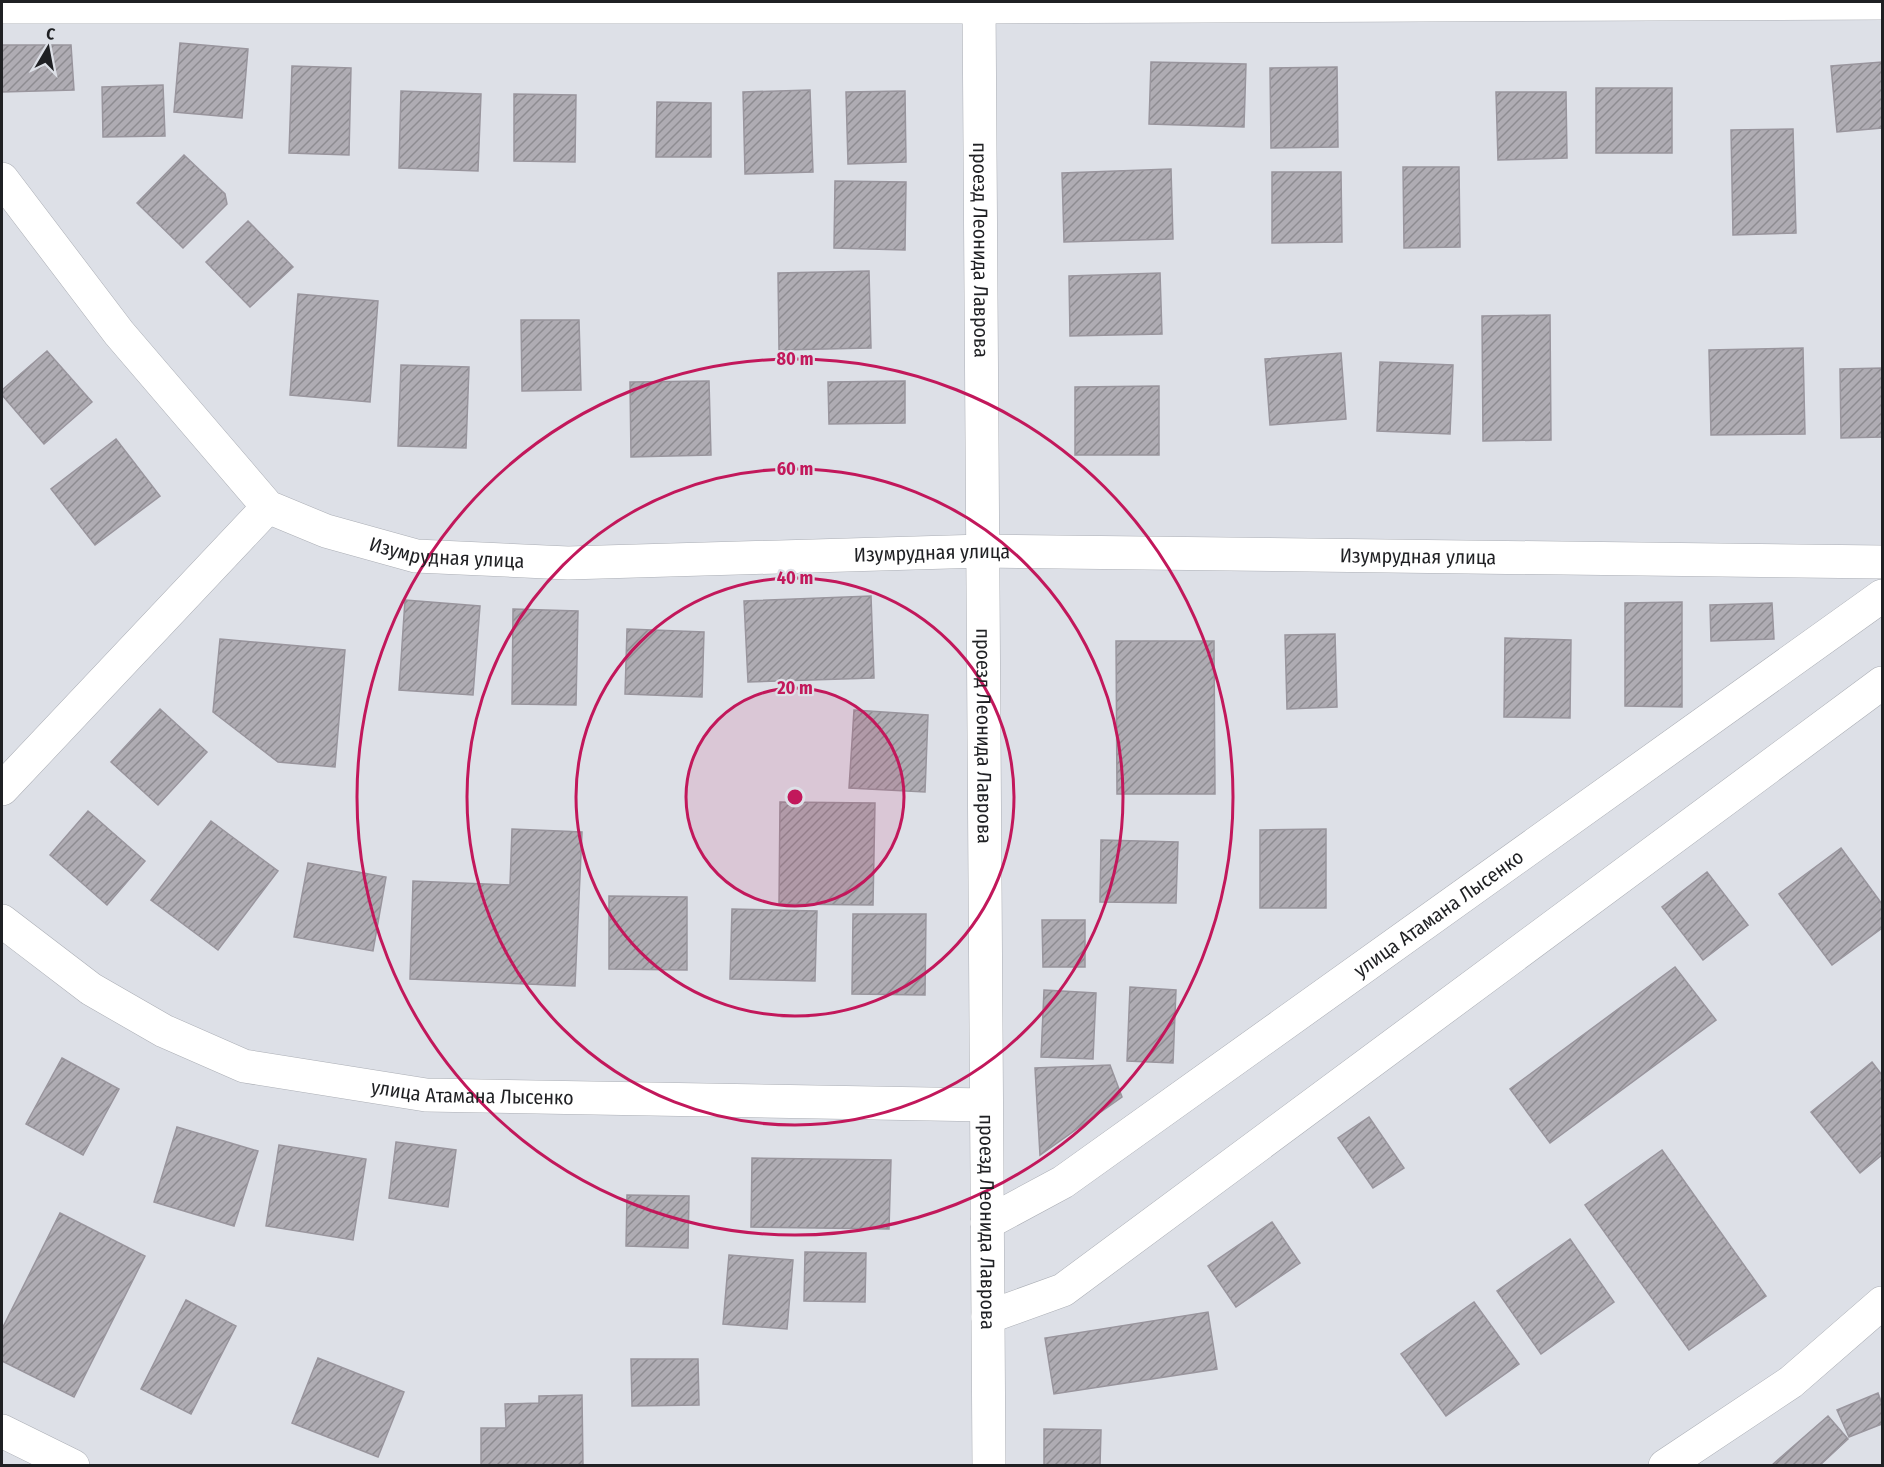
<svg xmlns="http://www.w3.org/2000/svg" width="1884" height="1467" font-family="'Fira Sans Condensed',sans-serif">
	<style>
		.building { fill: url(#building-hatch); stroke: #99959d; stroke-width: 1.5 }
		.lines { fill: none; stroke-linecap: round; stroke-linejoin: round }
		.minor-casing { stroke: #abaeb5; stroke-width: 34 }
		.minor { stroke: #fff; stroke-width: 33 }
		.ring { fill: none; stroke: #c2185b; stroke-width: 3 }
		.labels { text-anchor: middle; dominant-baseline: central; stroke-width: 4.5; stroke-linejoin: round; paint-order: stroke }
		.street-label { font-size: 20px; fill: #1f2023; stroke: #dde0e7 }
		.centre { fill: #c2185b; stroke: #dde0e7; stroke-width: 3 }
		.ring-label { font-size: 18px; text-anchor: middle; font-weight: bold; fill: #c2185b; stroke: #dde0e7; stroke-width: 4.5; stroke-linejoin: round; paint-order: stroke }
	</style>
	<defs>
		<pattern id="building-hatch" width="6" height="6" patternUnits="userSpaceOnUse" patternTransform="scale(1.5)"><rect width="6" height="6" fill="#afacb3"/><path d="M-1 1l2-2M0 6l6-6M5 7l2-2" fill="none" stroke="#8e8c91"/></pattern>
	</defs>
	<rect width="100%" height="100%" fill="#dde0e7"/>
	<path class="building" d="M180 43 248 49 242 118 174 112Z
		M2 45H71L74 90 2 92Z
		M1151 62 1246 64 1244 127 1149 124Z
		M1882 62V128L1837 132 1831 66Z
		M292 66 351 68 349 155 289 153Z
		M1337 67 1338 147 1271 148 1270 68Z
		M163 85 165 136 103 137 102 87Z
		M1596 88H1672V153H1596Z
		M810 90 813 172 745 174 743 92Z
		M401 91 481 94 478 171 399 168Z
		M905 91 906 162 848 164 846 92Z
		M1496 92H1566L1567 158 1498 160Z
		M514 94 576 95 575 162 514 161Z
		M657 102 711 103V157H656Z
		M1793 129 1796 233 1733 235 1731 130Z
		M184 155 225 194 227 204 183 248 137 203Z
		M1403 167H1459L1460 247 1404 248Z
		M1171 169 1173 239 1064 242 1062 173Z
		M1272 172H1341L1342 242 1272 243Z
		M835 181 906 182 905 250 834 248Z
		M248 221 293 267 250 307 206 262Z
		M869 271 871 348 779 350 778 273Z
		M1160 273 1162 334 1070 336 1069 276Z
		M298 294 378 301 370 402 290 395Z
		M1550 315 1551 440 1483 441 1482 316Z
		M521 320H579L581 390 522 391Z
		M1803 348 1805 434 1711 435 1709 350Z
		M47 351 92 402 44 444 2 395V390Z
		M1341 353 1346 419 1270 425 1265 359Z
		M1380 362 1453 365 1450 434 1377 431Z
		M401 365 469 367 466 448 398 446Z
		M1882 368V437L1841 438 1840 369Z
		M709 381 711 455 631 457 630 382Z
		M905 381V423L829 424 828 382Z
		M1159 386V455H1075V387Z
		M116 439 160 496 95 545 51 489Z
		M871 596 874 678 748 682 744 601Z
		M405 600 480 606 473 695 399 690Z
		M1682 602V707L1625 706V603Z
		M1772 603 1774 639 1711 641 1710 605Z
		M513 609 578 611 576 705 512 704Z
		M627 629 704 632 702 697 625 694Z
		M1335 634 1337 707 1287 709 1285 635Z
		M1505 638 1571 640 1570 718 1504 717Z
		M220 639 345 650 335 767 278 762 213 712Z
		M1116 641H1214L1215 794H1117Z
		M160 709 207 752 158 805 111 762Z
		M854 710 928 715 925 792 849 788Z
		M780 802 875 803 873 905 779 904Z
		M88 811 145 861 107 905 50 855Z
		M211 821 278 871 218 950 151 900Z
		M512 829 582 832 575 986 410 979 413 881 510 885Z
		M1326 829V908H1260V830Z
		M1101 840 1178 842 1176 903 1100 902Z
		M1841 848 1882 904V928L1832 965 1779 894Z
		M308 863 386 877 373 951 294 937Z
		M1707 872 1748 925 1703 960 1662 907Z
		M609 896 687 897V970L609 969Z
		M732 909 817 911 815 981 730 979Z
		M853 914H926L925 995 852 994Z
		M1042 920H1085V967H1043Z
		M1675 967 1716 1020 1550 1143 1510 1089Z
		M1130 987 1176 990 1173 1063 1127 1061Z
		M1044 990 1096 993 1093 1059 1041 1057Z
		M62 1058 119 1089 83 1155 26 1124Z
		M1872 1062 1882 1075V1155L1860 1173 1811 1112Z
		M1110 1065 1122 1097 1040 1155 1035 1068Z
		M1369 1117 1404 1168 1373 1188 1338 1138Z
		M177 1127 258 1151 234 1226 154 1202Z
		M396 1142 456 1150 448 1207 389 1198Z
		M279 1145 366 1159 353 1240 266 1226Z
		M1662 1150 1766 1296 1689 1350 1585 1205Z
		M752 1158 891 1160 889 1229 751 1227Z
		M627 1195 689 1196 688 1248 626 1246Z
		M60 1213 145 1256 74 1397 2 1361V1329Z
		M1272 1222 1300 1263 1236 1307 1208 1266Z
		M1570 1239 1614 1302 1541 1354 1497 1291Z
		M805 1252 866 1253 865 1302 804 1301Z
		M729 1255 793 1260 787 1329 723 1324Z
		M186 1300 236 1326 191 1414 141 1389Z
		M1474 1302 1519 1364 1446 1416 1401 1354Z
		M1208 1312 1217 1369 1054 1394 1045 1338Z
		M318 1358 404 1392 378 1457 292 1423Z
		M631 1359H698L699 1405 632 1406Z
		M1878 1393 1882 1404V1424L1849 1437 1837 1410Z
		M582 1395 583 1466H481V1428H506L505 1404 539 1403V1396Z
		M1828 1416 1848 1439 1819 1466H1771Z
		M1044 1429 1101 1430 1100 1466H1044Z"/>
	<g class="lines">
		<g class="minor-casing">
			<g id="minor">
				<path id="s1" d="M979 2 989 1466"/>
				<path d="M2 7H979L1882 3"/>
				<path id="s2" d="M2 179 119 333 268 507 326 531 416 556 568 563 983 551 1882 562"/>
				<path d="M2 789 268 507"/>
				<path id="s3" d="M2 921 91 989 164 1031 244 1066 426 1095 986 1105"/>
				<path id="s4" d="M987 1223 1063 1182 1882 596"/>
				<path d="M988 1317 1063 1290 1882 683"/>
				<path d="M2 1431 73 1466"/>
				<path d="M1665 1466 1791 1382 1882 1303"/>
			</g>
		</g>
		<use href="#minor" class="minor"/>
	</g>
	<circle cx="795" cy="797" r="109" fill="#c2185b" fill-opacity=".12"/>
	<g class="ring">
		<circle cx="795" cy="797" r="109"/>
		<circle cx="795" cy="797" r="219"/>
		<circle cx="795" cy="797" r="328"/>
		<circle cx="795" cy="797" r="438"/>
	</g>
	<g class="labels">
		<g class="street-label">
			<text stroke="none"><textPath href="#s1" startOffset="248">проезд Леонида Лаврова</textPath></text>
			<text stroke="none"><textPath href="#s2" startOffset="609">Изумрудная улица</textPath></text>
			<text stroke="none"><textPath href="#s2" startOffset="1095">Изумрудная улица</textPath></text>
			<text stroke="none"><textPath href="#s2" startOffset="1581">Изумрудная улица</textPath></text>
			<text stroke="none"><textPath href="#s1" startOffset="734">проезд Леонида Лаврова</textPath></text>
			<text stroke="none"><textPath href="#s4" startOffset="548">улица Атамана Лысенко</textPath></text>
			<text stroke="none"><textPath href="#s3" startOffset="514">улица Атамана Лысенко</textPath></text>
			<text stroke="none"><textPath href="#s1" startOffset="1220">проезд Леонида Лаврова</textPath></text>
		</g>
	</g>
	<circle cx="795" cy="797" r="9" class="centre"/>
	<g class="ring-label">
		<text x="795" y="365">80 m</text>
		<text x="795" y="475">60 m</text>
		<text x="795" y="584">40 m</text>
		<text x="795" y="694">20 m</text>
	</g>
	<rect width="1884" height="1467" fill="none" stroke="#1f2023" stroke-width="6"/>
	<g transform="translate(48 48) rotate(10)" stroke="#dde0e7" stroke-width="4.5" paint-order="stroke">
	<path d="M0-4.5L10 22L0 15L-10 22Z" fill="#1f2023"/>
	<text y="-9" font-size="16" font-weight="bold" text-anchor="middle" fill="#1f2023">С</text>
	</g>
</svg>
